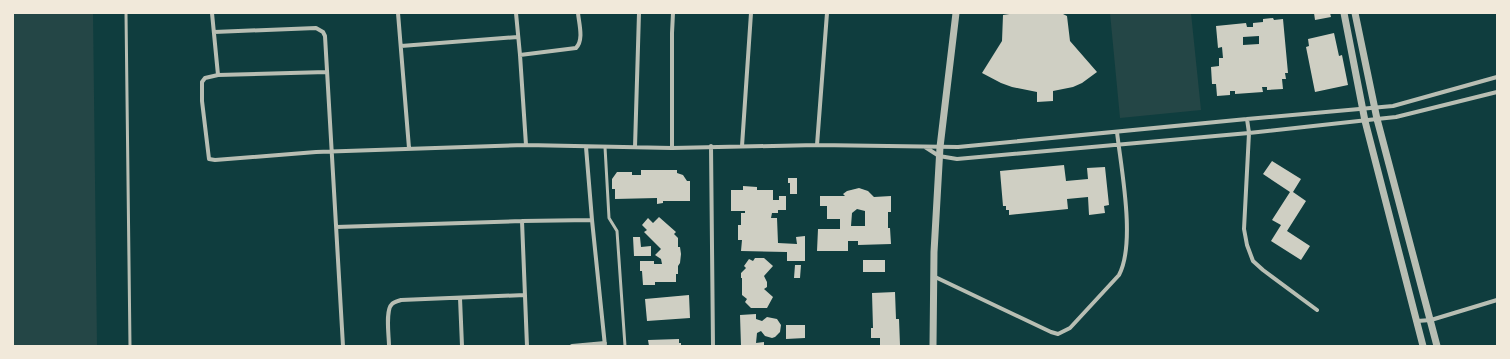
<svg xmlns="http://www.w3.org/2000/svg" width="1510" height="359" font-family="Rubik,sans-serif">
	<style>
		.green { fill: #244646 }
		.building { fill: #cfcfc3; fill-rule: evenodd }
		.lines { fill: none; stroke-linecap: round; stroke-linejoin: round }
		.service { stroke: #b8beb3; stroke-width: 3 }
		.minor { stroke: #b8beb3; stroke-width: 4 }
		.tertiary { stroke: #b8beb3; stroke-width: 7 }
	</style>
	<rect width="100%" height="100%" fill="#0f3d3e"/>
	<path class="green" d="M13 13H93L97 346H13Z
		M1110 13H1191L1201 110 1120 118Z"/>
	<path class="building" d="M1016 13H1061L1067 16 1070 41 1097 72 1082 83 1073 87 1053 91V101L1037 102V92L1012 87 1001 83 982 73 1002 41 1003 15Z
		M1314 13H1330L1331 17 1315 20Z
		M1273 18 1274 20 1283 19 1288 73H1285L1286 79H1282L1283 89 1267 90V87H1262L1263 92 1235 94V91H1230V95L1217 96 1216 84H1212L1211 67 1219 66V58H1223L1222 47 1218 48 1216 26 1246 23 1247 27H1253V23L1263 22V19ZM1259 36V44L1243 45V37Z
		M1334 33 1339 56 1342 55 1348 85 1315 92 1306 47 1309 46 1308 39Z
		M1272 161 1301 179 1293 192 1306 201 1287 231 1310 246 1301 260 1271 241 1281 225 1272 220 1290 192 1263 174Z
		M1064 165 1066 181 1088 179 1087 168 1105 167 1109 205 1104 206 1105 213 1089 215 1088 197 1067 199 1068 209 1009 215V210H1006V206H1003L1000 171Z
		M641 170H677V173L683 175 687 181H690V201H663V203L657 204V198L615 199V189H612V179L617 172H632V175H641Z
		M788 178H797V194H790V183H788Z
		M743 186 757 187V190H773V200H779V196H786V210H778V213H772L771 218H777L778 243 797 244 796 237 805 236V261H787V252L741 251 742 240H738V225H741V213H745V211H731V190H743Z
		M859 188 868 191 874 197 891 196V212H888V228H890L891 244 858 245V241H848V251H817L818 229H840V219H827V206H820V196H845L843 194 847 191ZM857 209 865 211V226H851L852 213Z
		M659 217 676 232 674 234 678 238V247H680L681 254 680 263 678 266V274H676V282H655V285H643L642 271H640V261H654V264H662L661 259 655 255 661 249 644 232 647 230 642 225 648 218 653 223Z
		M633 237H640L641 247 651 246V256H634Z
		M755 258H764L773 266 764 276 767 282V287L764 289 773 297 767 308H751L745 302 747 299 742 295V278H741V273L746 268 744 266 749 259 753 261Z
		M863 260H885V272H863Z
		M795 265H801L800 278H794Z
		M895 292 896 319H899L900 345H880V338H871V328H873L872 293Z
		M689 295 690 318 647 321 645 299Z
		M756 314V319L762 321 767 317 777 319 781 325 780 332 775 337 772 338 765 336 761 331 757 333 756 343 764 342V346H741L740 315Z
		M786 325H805V338L786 339Z
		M679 339V343H681V346H649L648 340Z"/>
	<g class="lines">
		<path class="service" d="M126 13 130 346
			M605 147 609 218 617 231 625 346"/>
		<path class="minor" d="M212 13 218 75
			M398 13 409 148
			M516 13 520 55 526 145
			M214 32 316 28 323 32 325 36 343 346
			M401 46 518 37
			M520 55 576 48C584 40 579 24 578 13
			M327 72 218 75 205 78 202 82V101L209 159 215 160 316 152 526 145 672 148 817 145 958 147 1247 119 1393 106 1497 77
			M1247 119 1249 133 1244 229 1247 245 1253 261 1263 270 1317 310
			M817 145 827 13
			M711 146 713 346
			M742 146 751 13
			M586 147 592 220 605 346
			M635 147 639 13
			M925 147 939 156 957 159 1249 133 1377 119 1396 117 1497 92
			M672 148V33L673 13
			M522 221 527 346
			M336 227 522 221 592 220
			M933 276 1051 332 1058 334 1070 328 1119 275C1136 243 1121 168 1117 132
			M460 298 462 346
			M1417 321 1431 320 1497 300
			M389 346C389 336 385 310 392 304 394 302 398 301 401 300L525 295
			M572 346 605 343"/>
		<path class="tertiary" d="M1344 13 1365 121 1423 346
			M1355 13 1377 119 1437 346
			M933 346 934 252 940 147 956 13"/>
	</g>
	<rect width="1510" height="359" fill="none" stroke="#f1e9da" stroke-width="28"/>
</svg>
